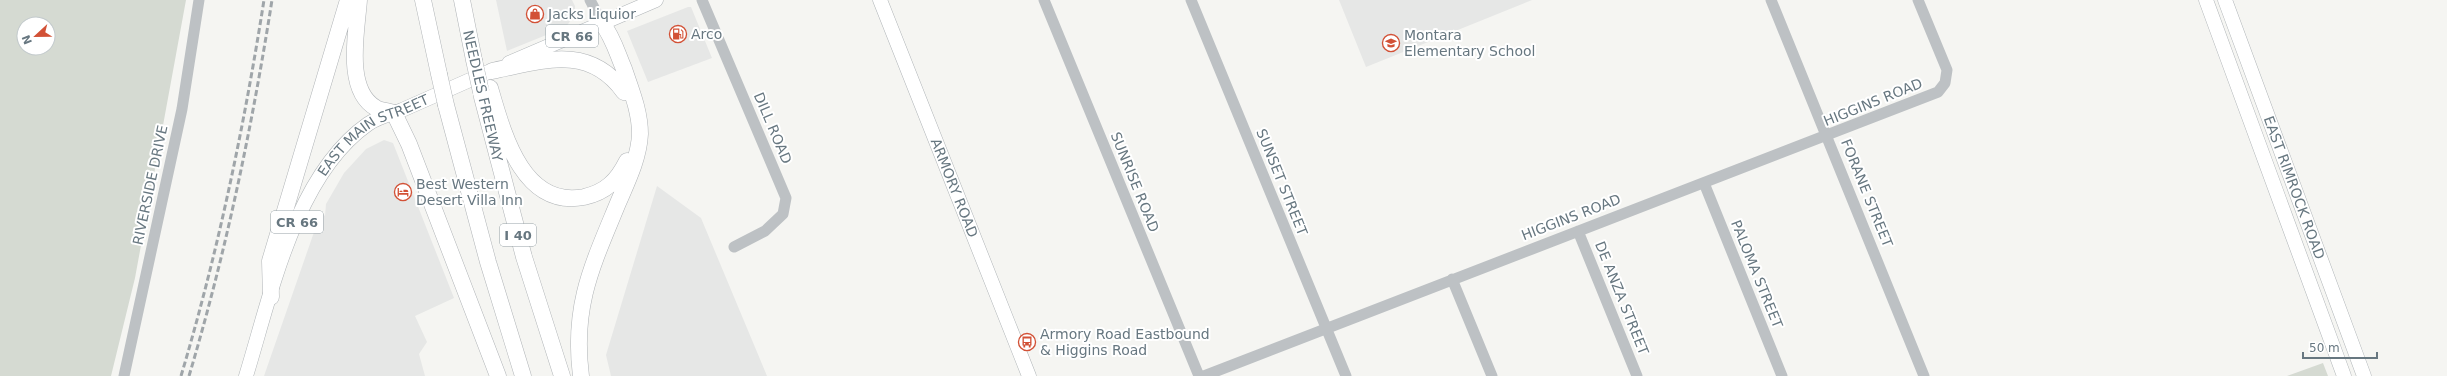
<svg xmlns="http://www.w3.org/2000/svg" width="2447" height="376" font-family="'DejaVu Sans',sans-serif">
	<style>
		.built { fill: #e6e7e6 }
		.green { fill: #d5dad2; fill-rule: evenodd }
		.lines { fill: none; stroke-linecap: round; stroke-linejoin: round }
		.major-casing { stroke: #b0b5b8; stroke-width: 15 }
		.highway-casing { stroke: #b0b4b7; stroke-width: 17 }
		.minor { stroke: #bdc1c4; stroke-width: 11 }
		.major { stroke: #fff; stroke-width: 14 }
		.highway { stroke: #fff; stroke-width: 16 }
		.rail { stroke: #9fa5a9; stroke-width: 3; stroke-dasharray: 6 3; stroke-linecap: butt }
		.highway-bridge-casing { stroke: #b0b4b7; stroke-width: 17; stroke-linecap: butt }
		.highway-bridge { stroke: #fff; stroke-width: 16 }
		.labels { text-anchor: middle; dominant-baseline: central; stroke-width: 4; stroke-linejoin: round; paint-order: stroke }
		.shield { fill: #fff; stroke: #95a0a6; stroke-width: 1 }
		.shield-label { font-size: 13px; font-weight: bold; fill: #677780 }
		.poi-label { font-size: 14px; fill: #677780; stroke: #fff; text-anchor: start }
		.street-label { font-size: 14px; fill: #677780; stroke: #fff }
	</style>
	<rect width="100%" height="100%" fill="#f5f5f2"/>
	<path class="built" d="M496 0H572L575 6V14L566 27 507 51Z
		M1339 0H1532L1366 67Z
		M688 7H691L712 58 648 82 627 31Z
		M384 140 393 143 454 298 415 316 427 342 419 354 425 376H264L321 212 325 216 326 204 344 173 366 149Z
		M657 186 701 218 767 376H611L606 355Z"/>
	<path class="green" d="M0 0H186L135 278 111 376H0ZM24 24H48V48H24Z
		M2323 363 2328 376H2287Z"/>
	<g class="lines">
		<g class="major-casing">
			<g id="major">
				<path id="s1" d="M880 0 1029 376"/>
				<path d="M2206 0 2344 376"/>
				<path id="s2" d="M2225 0 2364 376"/>
				<path d="M509 63 656 0"/>
				<path id="s3" d="M246 376C271 295 295 175 368 124 378 117 391 114 402 110 431 97 459 85 488 72"/>
			</g>
		</g>
		<g class="highway-casing">
			<path id="highway" d="M359 0C357 30 344 90 376 108 381 111 389 111 394 113L409 144 498 376
				M423 0 439 74
				M462 0 474 60
				M492 71C541 61 589 43 624 92
				M490 88C503 132 522 209 584 197 606 192 617 181 627 161
				M482 97 524 257 562 376
				M446 105 488 262 523 376
				M271 297 270 261 348 0
				M581 376C572 306 592 266 618 203 627 182 639 158 640 134 640 111 631 90 624 69 617 53 613 37 602 23"/>
		</g>
		<path class="minor" d="M590 0 602 23
			M702 0 786 198 783 214 765 231 734 247
			M1044 0 1199 376
			M1191 0 1346 376
			M1771 0 1924 376
			M1704 183 1782 376
			M1578 231 1637 376
			M1452 279 1492 376
			M124 376 182 109 199 0
			M1204 376 1938 92 1945 83 1947 70 1918 0"/>
		<use href="#major" class="major"/>
		<use href="#highway" class="highway"/>
		<path class="rail" d="M181 376C218 252 244 127 264 0
			M189 376C226 252 252 127 272 0"/>
		<g class="highway-bridge-casing">
			<path id="highway-bridge" d="M474 60 481 92
				M439 74 446 105"/>
		</g>
		<use href="#highway-bridge" class="highway-bridge"/>
	</g>
	<defs>
		<g id="shop-ring" transform="scale(0.9)"><circle r="9.5" fill="#fff" stroke="#d25136" stroke-width="1.5"/><path d="M-5-2.5h2.3a2.7 3.5 0 0 1 5.4 0H5L5.5 6h-11ZM-1.5-2.5h3a1.5 2.3 0 0 0-3 0Z" fill="#d25136"/></g>
		<g id="fuel-ring" transform="scale(0.9)"><circle r="9.5" fill="#fff" stroke="#d25136" stroke-width="1.5"/><path d="M-5.5-6h7V0h2V4h1.3V-2.5L3-4.5l.8-.8L6-3V5H2.5V1h-1V6h-7ZM-4.2-4.7v3.2H.2V-4.7Z" fill="#d25136"/></g>
		<g id="school-ring" transform="scale(0.9)"><circle r="9.5" fill="#fff" stroke="#d25136" stroke-width="1.5"/><path d="M0-5L7-2L0 1L-7-2ZM-4 1L0 2.5L4 1V4Q0 6-4 4Z" fill="#d25136"/></g>
		<g id="hotel-ring" transform="scale(0.9)"><circle r="9.5" fill="#fff" stroke="#d25136" stroke-width="1.5"/><path d="M-6-4.5h1.5V1H6V5H4.5V3h-9V5H-6ZM-4 0a1.8 1.8 0 1 1 3.6 0ZM.5 0V-2.5h3Q6-2.5 6 0Z" fill="#d25136"/></g>
		<g id="bus-ring" transform="scale(0.9)"><circle r="9.5" fill="#fff" stroke="#d25136" stroke-width="1.5"/><path d="M-5-6H5V4H4V6H2V4H-2V6H-4V4H-5ZM-3.5-4V0h7V-4ZM-3.5 1.2v1.5H-2V1.2ZM2 1.2v1.5H3.5V1.2Z" fill="#d25136"/></g>
	</defs>
	<g fill-rule="evenodd">
		<use href="#shop-ring" x="535" y="14"/>
		<use href="#fuel-ring" x="678" y="34"/>
		<use href="#school-ring" x="1391" y="43"/>
		<use href="#hotel-ring" x="403" y="192"/>
		<use href="#bus-ring" x="1027" y="342"/>
	</g>
	<g class="labels">
		<g class="shield">
			<rect x="546" y="25" width="52" height="22" rx="3"/>
			<rect x="271" y="211" width="52" height="22" rx="3"/>
			<rect x="500" y="224" width="36" height="22" rx="3"/>
		</g>
		<g class="shield-label">
			<text x="572" y="36">CR 66</text>
			<text x="297" y="222">CR 66</text>
			<text x="518" y="235">I 40</text>
		</g>
		<g class="poi-label">
			<text x="548" y="14">Jacks Liquior</text>
			<text x="691" y="34">Arco</text>
			<text x="1404" y="35">Montara<tspan x="1404" dy="16">Elementary School</tspan></text>
			<text x="416" y="184">Best Western<tspan x="416" dy="16">Desert Villa Inn</tspan></text>
			<text x="1040" y="334">Armory Road Eastbound<tspan x="1040" dy="16">&amp; Higgins Road</tspan></text>
		</g>
		<g class="street-label">
			<text transform="translate(483 96) rotate(77)">NEEDLES FREEWAY</text>
			<text transform="translate(1873 102) rotate(-22)">HIGGINS ROAD</text>
			<text transform="translate(773 128) rotate(67)">DILL ROAD</text>
			<text stroke="none"><textPath href="#s3" startOffset="283">EAST MAIN STREET</textPath></text>
			<text transform="translate(1135 182) rotate(68)">SUNRISE ROAD</text>
			<text transform="translate(1282 182) rotate(68)">SUNSET STREET</text>
			<text transform="translate(150 185) rotate(-78)">RIVERSIDE DRIVE</text>
			<text stroke="none"><textPath href="#s1" startOffset="202">ARMORY ROAD</textPath></text>
			<text stroke="none"><textPath href="#s2" startOffset="200">EAST RIMROCK ROAD</textPath></text>
			<text transform="translate(1867 193) rotate(68)">FORANE STREET</text>
			<text transform="translate(1571 217) rotate(-21)">HIGGINS ROAD</text>
			<text transform="translate(1757 274) rotate(68)">PALOMA STREET</text>
			<text transform="translate(1622 298) rotate(68)">DE ANZA STREET</text>
		</g>
	</g>
	<g transform="translate(36 36) rotate(248)"><circle r="19" fill="#ffffff" stroke="#c2c9cc"/>
	<path d="M0-3L7 15L0 10L-7 15Z" fill="#d25136"/>
	<text y="-6" font-size="11" font-weight="bold" text-anchor="middle" fill="#677780">N</text>
	</g>
	<path d="M2303 352v6h74v-6" fill="none" stroke="#677780" stroke-width="2"/>
	<text x="2309" y="352" font-size="12" fill="#677780" stroke="#ffffff" stroke-width="3" paint-order="stroke">50 m</text>
</svg>
